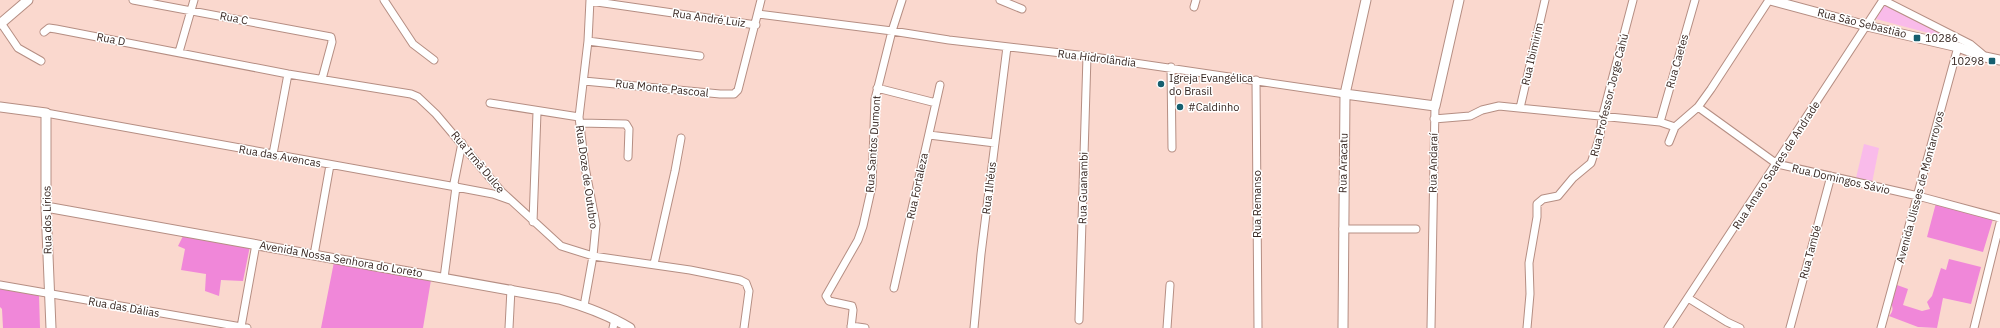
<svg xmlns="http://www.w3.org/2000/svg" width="2000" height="328" font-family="'IBM Plex Sans',sans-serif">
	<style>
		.green { fill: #f9bbea }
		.forest { fill: #f087d9 }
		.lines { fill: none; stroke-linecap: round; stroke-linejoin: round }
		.minor-casing { stroke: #b58e83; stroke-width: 9 }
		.tertiary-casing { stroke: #b58e83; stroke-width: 11 }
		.minor { stroke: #fff; stroke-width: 7 }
		.tertiary { stroke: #fff; stroke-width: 9 }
		.poi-dot { fill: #165f6f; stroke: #fff; stroke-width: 1.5 }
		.labels { text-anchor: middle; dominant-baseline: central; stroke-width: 3; stroke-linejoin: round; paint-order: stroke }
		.street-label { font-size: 11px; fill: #372722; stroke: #fff }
		.poi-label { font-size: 11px; fill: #372722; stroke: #fff; text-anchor: start }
	</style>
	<rect width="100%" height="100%" fill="#fad8ce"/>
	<path class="green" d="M1887 0 1962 42 1876 19Z
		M1864 144 1879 148 1872 183 1856 178Z"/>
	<path class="forest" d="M1936 203 1993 219 1983 252 1927 237Z
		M184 234 250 246 243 281 221 280 219 296 205 291 206 274 181 270 185 249 178 246Z
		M1949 259 1981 267 1971 304 1943 298 1937 328 1918 327 1889 316C1896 309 1891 302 1887 295L1897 285 1908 289 1903 305 1922 311 1930 309 1927 302 1932 296 1941 268 1946 270Z
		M334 262 431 280 423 328H321Z
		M0 288 39 295 40 328H3L2 309 0 307Z"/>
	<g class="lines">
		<g class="minor-casing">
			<path id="minor" d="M133 0 331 37 332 42 322 79
				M384 0 413 44 434 60
				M1000 0 1022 9
				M590 1 756 25
				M1194 7 1196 0
				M758 14 892 31 949 40 1087 56 1345 94
				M1 23 18 48 41 61
				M44 32 49 28 56 29 288 74 411 94 418 97 436 114 501 191 561 246 593 256 690 270 740 280 746 283 749 291 744 328
				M588 41 700 56
				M179 52 194 0
				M1171 67 1172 148
				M1256 80 1258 328
				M584 81 720 94H734L738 90 761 0
				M877 88 936 103
				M490 103 579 117
				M1698 107 1777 164 1918 196 2000 218
				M1520 108 1545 0
				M46 113 456 187 493 194 510 200
				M1434 119 1470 116 1482 110 1499 106 1660 122 1675 127
				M1660 122 1695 0
				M580 123 626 124 629 129 628 157
				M929 135 995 143
				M1669 142 1675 127 1698 107 1711 89 1769 0
				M273 154 288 74
				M533 222 537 112
				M1343 229H1416
				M314 255 330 165
				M654 264 675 171 681 138
				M444 278 456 187 454 183 462 143
				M0 285 247 328
				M894 288 940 85
				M1688 298 1727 322 1740 328
				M584 306 593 256 596 224 585 167 579 117 588 41 590 0
				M1079 320 1087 56
				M851 326 865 328
				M241 327 256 244
				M509 328 511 289
				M613 328 615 319
				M851 328 853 310 852 306 829 301 826 296 858 240 863 226 872 186 875 99 892 31 902 0
				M974 328 981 254 1007 47
				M1167 328 1170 285
				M1431 328 1435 106
				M1527 328 1530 294 1529 263 1537 217V204L1543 199 1558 196 1573 178 1591 163 1600 136 1602 118 1633 0
				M1668 328 1883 0 1970 44 1982 54
				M1790 328 1831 176
				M1881 328 1958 47
				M1974 328 2000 223"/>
		</g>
		<g class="tertiary-casing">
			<path id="tertiary" d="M1770 0 1867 26 1958 47 1985 57 2000 60
				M0 24 28 0
				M1345 94 1435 106 1459 0
				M0 107 46 113V207L51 328
				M46 207 559 299C584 306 607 314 630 328
				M1343 328 1345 94 1366 0"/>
		</g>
		<use href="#minor" class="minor"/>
		<use href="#tertiary" class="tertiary"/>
	</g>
	<g class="poi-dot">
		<rect x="1913" y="34" width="8" height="8" rx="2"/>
		<rect x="1988" y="57" width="8" height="8" rx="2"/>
		<circle cx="1161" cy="84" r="4"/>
		<circle cx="1180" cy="107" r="4"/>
	</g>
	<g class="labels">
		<g class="street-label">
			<text transform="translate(234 18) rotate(11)">Rua C</text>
			<text transform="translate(709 18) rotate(8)">Rua André Luiz</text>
			<text transform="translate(1862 23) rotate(14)">Rua São Sebastião</text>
			<text transform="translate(111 39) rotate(11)">Rua D</text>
			<text transform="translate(1532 54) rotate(-77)">Rua Ibimirim</text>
			<text transform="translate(1097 58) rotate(7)">Rua Hidrolândia</text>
			<text transform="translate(1677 61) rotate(-74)">Rua Caetes</text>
			<text transform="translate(662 88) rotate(6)">Rua Monte Pascoal</text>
			<text transform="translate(1609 95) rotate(-76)">Rua Professor Jorge Cahú</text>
			<text transform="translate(873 144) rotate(-86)">Rua Santos Dumont</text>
			<text transform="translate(280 156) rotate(10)">Rua das Avencas</text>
			<text transform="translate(478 162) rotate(50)">Rua Irmã Dulce</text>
			<text transform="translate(1343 163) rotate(-89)">Rua Aracatu</text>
			<text transform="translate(1433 163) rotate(-89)">Rua Andaraí</text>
			<text transform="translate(1776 165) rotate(-57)">Rua Amaro Soares de Andrade</text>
			<text transform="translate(587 177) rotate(82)">Rua Doze de Outubro</text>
			<text transform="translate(1841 179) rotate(13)">Rua Domingos Sávio</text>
			<text transform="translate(917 186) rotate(-78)">Rua Fortaleza</text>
			<text transform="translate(1920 187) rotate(-75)">Avenida Ulisses de Montarroyos</text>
			<text transform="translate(989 188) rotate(-83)">Rua Ilhéus</text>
			<text transform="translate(1083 188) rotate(-89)">Rua Guanambi</text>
			<text transform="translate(1257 204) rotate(-90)">Rua Remanso</text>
			<text transform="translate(47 220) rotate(-91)">Rua dos Lírios</text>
			<text transform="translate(1810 252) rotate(-75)">Rua També</text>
			<text transform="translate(341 259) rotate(10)">Avenida Nossa Senhora do Loreto</text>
			<text transform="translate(124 307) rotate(10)">Rua das Dálias</text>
		</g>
		<g class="poi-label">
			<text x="1925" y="38">10286</text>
			<text x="1984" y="61" text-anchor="end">10298</text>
			<text x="1169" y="78">Igreja Evangélica<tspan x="1169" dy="13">do Brasil</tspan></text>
			<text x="1188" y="107">#Caldinho</text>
		</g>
	</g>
</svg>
